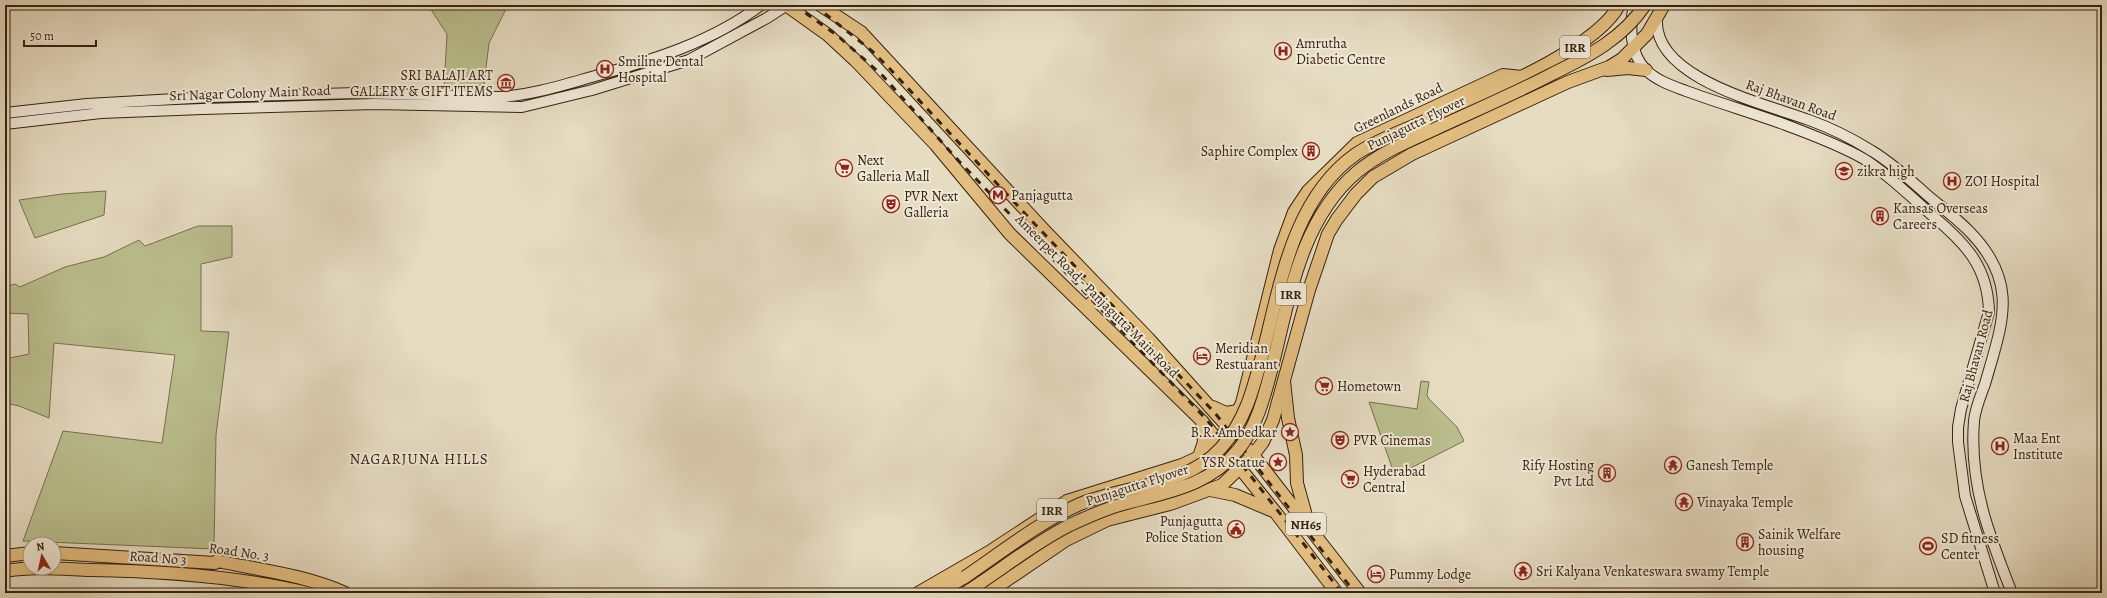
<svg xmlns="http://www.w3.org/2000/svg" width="2107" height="598" font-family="Alegreya,serif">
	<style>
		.green { fill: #bbbf8f; stroke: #7a704e }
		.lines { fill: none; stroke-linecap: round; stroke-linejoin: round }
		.secondary-casing { stroke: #38220e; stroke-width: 12 }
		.primary-casing { stroke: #38220e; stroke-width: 14 }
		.trunk-casing { stroke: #38220e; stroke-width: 14 }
		.secondary { stroke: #efe8d7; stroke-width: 10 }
		.primary { stroke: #e3be81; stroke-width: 12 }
		.trunk { stroke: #e3be81; stroke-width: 12 }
		.rail { stroke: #38220e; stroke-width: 3; stroke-dasharray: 7 7; stroke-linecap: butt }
		.primary-bridge-casing { stroke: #38220e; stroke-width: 14; stroke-linecap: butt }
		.primary-bridge { stroke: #e3be81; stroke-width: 12 }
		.labels { text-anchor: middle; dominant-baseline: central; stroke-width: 4; stroke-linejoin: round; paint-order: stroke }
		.shield { fill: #efe8d7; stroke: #6f5d4a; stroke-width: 1 }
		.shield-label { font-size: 13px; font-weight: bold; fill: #38220e }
		.poi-label { font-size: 14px; fill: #38220e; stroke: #efe8d7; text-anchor: start }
		.street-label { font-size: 14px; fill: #38220e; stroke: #efe8d7 }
		.neighbourhood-label { font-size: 15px; letter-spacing: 1px; fill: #38220e; stroke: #efe8d7 }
	</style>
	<rect width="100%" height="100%" fill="#e6dcc2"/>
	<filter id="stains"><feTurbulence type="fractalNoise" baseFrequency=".005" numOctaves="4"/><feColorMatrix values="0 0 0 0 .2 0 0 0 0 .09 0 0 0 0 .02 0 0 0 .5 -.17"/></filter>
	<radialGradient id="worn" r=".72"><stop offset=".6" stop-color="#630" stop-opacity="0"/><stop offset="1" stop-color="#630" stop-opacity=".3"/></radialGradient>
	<path class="green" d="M428 5H508L489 43 484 85 444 89 447 34Z
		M106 191 104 215 35 238 19 200 62 194Z
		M198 226H232V257L201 264V331L229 332 216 435 214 549 23 541 63 431 162 443 175 355 54 343 49 418 19 406 5 403V359L29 354 28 314 5 313V287L15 284 20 287 65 267 104 257 139 240 145 246Z
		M1421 381 1429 382 1427 395 1429 399 1457 427 1464 441 1395 476 1369 402 1417 409Z"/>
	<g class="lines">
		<g class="secondary-casing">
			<path id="secondary" d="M1634 5C1629 26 1630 54 1646 70 1657 81 1673 86 1686 91 1719 103 1753 113 1786 125 1812 135 1840 145 1864 159 1889 175 1911 197 1934 217 1966 244 1988 267 1989 312L1961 409 1958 427V442L1965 496 1995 593
				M1657 20C1654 79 1766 104 1809 120 1831 128 1853 139 1872 151 1892 163 1909 179 1926 194 1940 206 1955 217 1968 230 2020 282 2003 321 1985 384 1981 395 1975 409 1974 421 1969 484 1989 535 2012 593
				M5 113 87 104 211 97 358 93 500 97C532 95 563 85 595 76 653 60 712 42 761 5
				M5 124 101 113 202 109 374 104 522 107 592 90 689 60 767 18 787 5"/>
		</g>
		<g class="primary-casing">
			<path id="primary" d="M1607 70 1628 68 1646 70
				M1425 121C1473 99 1596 51 1619 5
				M54 553 215 563 217 561C260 570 305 575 345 593
				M5 556 30 553
				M5 571C33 566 62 569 90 570 163 571 236 576 308 593
				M918 593 989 552 1067 501 1182 465 1199 457 1218 440 1229 427 1238 411 1242 403 1280 250 1294 212 1308 191 1357 143 1503 75 1522 77
				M937 593 965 577
				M988 593 1066 540 1107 520 1170 504 1222 485 1253 455 1263 442 1273 420 1309 290 1328 234 1337 219 1356 194 1373 177 1412 154 1568 82 1609 67 1622 59 1647 34 1664 5"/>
		</g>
		<g class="trunk-casing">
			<path id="trunk" d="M786 5 828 35 856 61 935 144 1010 234 1202 421 1276 513 1337 593
				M820 5 861 32 1044 230 1148 338 1253 455 1360 593
				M1086 308 1103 292
				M1284 381 1288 418 1296 455 1297 483 1308 523
				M1213 407 1226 413 1238 411
				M1199 457 1204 442 1202 421
				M1210 490 1235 495 1273 511"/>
		</g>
		<use href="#secondary" class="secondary"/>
		<use href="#primary" class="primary"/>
		<use href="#trunk" class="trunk"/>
		<path class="rail" d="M794 5 838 36 883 76 956 158 1207 420 1342 593
			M814 5 872 51 890 69 1030 219 1215 413 1355 593"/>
		<g class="primary-bridge-casing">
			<path id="primary-bridge" d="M965 577C1002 552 1039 522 1080 504 1125 485 1186 487 1221 448 1245 421 1253 390 1262 356 1280 287 1292 199 1356 154 1377 140 1402 131 1425 121
				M965 593C1000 571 1032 544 1070 525 1087 517 1105 509 1123 504 1166 492 1208 487 1238 450 1256 428 1264 398 1271 371 1289 302 1299 221 1357 172 1381 152 1409 141 1437 128 1476 110 1516 93 1554 73 1589 56 1623 38 1645 5"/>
		</g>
		<use href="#primary-bridge" class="primary-bridge"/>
	</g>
	<defs>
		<g id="hospital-ring" transform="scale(0.9)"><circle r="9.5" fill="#efe8d7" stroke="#8f2418" stroke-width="1.5"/><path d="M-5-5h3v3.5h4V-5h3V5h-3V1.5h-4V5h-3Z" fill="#8f2418"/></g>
		<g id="museum-ring" transform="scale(0.9)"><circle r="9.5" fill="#efe8d7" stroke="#8f2418" stroke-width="1.5"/><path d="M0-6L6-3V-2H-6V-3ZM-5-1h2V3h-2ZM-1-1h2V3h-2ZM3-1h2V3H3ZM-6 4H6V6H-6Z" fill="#8f2418"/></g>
		<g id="building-ring" transform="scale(0.9)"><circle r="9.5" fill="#efe8d7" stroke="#8f2418" stroke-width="1.5"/><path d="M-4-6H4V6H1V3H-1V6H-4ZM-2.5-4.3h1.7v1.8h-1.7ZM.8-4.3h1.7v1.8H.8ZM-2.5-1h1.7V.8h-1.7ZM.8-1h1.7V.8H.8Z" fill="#8f2418"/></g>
		<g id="supermarket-ring" transform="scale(0.9)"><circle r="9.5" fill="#efe8d7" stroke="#8f2418" stroke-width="1.5"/><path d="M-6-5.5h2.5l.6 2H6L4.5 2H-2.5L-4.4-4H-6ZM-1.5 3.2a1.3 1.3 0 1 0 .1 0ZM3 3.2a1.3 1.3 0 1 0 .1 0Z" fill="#8f2418"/></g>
		<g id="school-ring" transform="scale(0.9)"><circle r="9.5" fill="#efe8d7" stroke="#8f2418" stroke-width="1.5"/><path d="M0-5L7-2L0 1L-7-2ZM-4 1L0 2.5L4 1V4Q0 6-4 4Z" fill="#8f2418"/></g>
		<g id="metro-ring" transform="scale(0.9)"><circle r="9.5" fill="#efe8d7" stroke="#8f2418" stroke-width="1.5"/><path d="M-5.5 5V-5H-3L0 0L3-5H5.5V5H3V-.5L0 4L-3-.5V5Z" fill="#8f2418"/></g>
		<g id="theatre-ring" transform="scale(0.9)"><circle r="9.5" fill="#efe8d7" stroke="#8f2418" stroke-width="1.5"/><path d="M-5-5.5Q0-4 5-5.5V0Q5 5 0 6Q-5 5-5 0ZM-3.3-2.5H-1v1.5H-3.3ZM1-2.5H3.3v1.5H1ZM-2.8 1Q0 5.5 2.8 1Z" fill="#8f2418"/></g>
		<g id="hotel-ring" transform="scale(0.9)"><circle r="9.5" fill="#efe8d7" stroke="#8f2418" stroke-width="1.5"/><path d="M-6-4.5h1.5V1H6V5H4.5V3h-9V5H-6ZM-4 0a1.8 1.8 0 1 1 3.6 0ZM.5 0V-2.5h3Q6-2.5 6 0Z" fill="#8f2418"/></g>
		<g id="sight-ring" transform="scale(0.9)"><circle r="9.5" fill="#efe8d7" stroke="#8f2418" stroke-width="1.5"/><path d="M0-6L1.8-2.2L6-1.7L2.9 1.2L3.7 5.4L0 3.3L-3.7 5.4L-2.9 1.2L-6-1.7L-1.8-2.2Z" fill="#8f2418"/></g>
		<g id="temple-ring" transform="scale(0.9)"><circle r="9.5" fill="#efe8d7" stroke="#8f2418" stroke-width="1.5"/><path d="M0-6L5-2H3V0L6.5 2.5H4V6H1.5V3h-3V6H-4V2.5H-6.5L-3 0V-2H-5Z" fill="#8f2418"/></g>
		<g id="civic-ring" transform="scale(0.9)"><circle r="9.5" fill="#efe8d7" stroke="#8f2418" stroke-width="1.5"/><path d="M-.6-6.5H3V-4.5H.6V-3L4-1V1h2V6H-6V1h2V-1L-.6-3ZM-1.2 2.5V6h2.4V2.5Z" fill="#8f2418"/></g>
		<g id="stadium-ring" transform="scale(0.9)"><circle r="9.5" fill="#efe8d7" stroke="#8f2418" stroke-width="1.5"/><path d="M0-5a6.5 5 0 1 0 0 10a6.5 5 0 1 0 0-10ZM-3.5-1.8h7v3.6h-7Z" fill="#8f2418"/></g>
	</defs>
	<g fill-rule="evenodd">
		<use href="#hospital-ring" x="1283" y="51"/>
		<use href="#hospital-ring" x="605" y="69"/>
		<use href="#museum-ring" x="506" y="83"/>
		<use href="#building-ring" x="1311" y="151"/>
		<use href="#supermarket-ring" x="844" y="168"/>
		<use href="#school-ring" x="1844" y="171"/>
		<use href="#hospital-ring" x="1952" y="181"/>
		<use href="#metro-ring" x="998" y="195"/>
		<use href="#theatre-ring" x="891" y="204"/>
		<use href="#building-ring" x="1880" y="216"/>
		<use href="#hotel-ring" x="1202" y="356"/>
		<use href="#supermarket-ring" x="1324" y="386"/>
		<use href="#sight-ring" x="1290" y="432"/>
		<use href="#theatre-ring" x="1340" y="440"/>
		<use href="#hospital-ring" x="2000" y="446"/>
		<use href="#sight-ring" x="1278" y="462"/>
		<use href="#temple-ring" x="1673" y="465"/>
		<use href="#building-ring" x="1607" y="473"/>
		<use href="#supermarket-ring" x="1350" y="479"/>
		<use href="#temple-ring" x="1684" y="502"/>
		<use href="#civic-ring" x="1236" y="529"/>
		<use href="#building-ring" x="1745" y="542"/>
		<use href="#stadium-ring" x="1928" y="546"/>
		<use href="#temple-ring" x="1523" y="571"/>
		<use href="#hotel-ring" x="1376" y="574"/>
	</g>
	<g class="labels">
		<g class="shield">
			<rect x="1560" y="36" width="30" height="22" rx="3"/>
			<rect x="1276" y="283" width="30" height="22" rx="3"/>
			<rect x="1037" y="499" width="30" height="22" rx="3"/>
			<rect x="1286" y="513" width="40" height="22" rx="3"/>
		</g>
		<g class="shield-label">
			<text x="1575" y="47">IRR</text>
			<text x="1291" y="294">IRR</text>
			<text x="1052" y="510">IRR</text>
			<text x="1306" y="524">NH65</text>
		</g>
		<g class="poi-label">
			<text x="1296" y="43">Amrutha<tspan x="1296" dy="16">Diabetic Centre</tspan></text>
			<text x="618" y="61">Smiline Dental<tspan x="618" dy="16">Hospital</tspan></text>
			<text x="493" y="75" text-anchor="end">SRI BALAJI ART<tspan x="493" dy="16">GALLERY &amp; GIFT ITEMS</tspan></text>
			<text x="1298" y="151" text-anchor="end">Saphire Complex</text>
			<text x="857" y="160">Next<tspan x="857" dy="16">Galleria Mall</tspan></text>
			<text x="1857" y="171">zikra high</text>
			<text x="1965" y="181">ZOI Hospital</text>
			<text x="1011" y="195">Panjagutta</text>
			<text x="904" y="196">PVR Next<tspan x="904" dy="16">Galleria</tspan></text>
			<text x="1893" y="208">Kansas Overseas<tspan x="1893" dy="16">Careers</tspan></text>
			<text x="1215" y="348">Meridian<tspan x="1215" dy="16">Restuarant</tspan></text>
			<text x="1337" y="386">Hometown</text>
			<text x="1277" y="432" text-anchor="end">B.R. Ambedkar</text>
			<text x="2013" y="438">Maa Ent<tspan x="2013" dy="16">Institute</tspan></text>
			<text x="1353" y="440">PVR Cinemas</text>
			<text x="1265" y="462" text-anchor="end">YSR Statue</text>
			<text x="1594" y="465" text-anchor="end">Rify Hosting<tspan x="1594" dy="16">Pvt Ltd</tspan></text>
			<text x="1686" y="465">Ganesh Temple</text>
			<text x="1363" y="471">Hyderabad<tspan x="1363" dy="16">Central</tspan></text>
			<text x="1697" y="502">Vinayaka Temple</text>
			<text x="1223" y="521" text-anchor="end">Punjagutta<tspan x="1223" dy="16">Police Station</tspan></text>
			<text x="1758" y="534">Sainik Welfare<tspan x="1758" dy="16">housing</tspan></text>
			<text x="1941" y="538">SD fitness<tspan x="1941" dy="16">Center</tspan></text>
			<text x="1536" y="571">Sri Kalyana Venkateswara swamy Temple</text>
			<text x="1389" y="574">Pummy Lodge</text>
		</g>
		<g class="street-label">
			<text transform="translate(250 93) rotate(-2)">Sri Nagar Colony Main Road</text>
			<text transform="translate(1791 100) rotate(20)">Raj Bhavan Road</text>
			<text transform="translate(1398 108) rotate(-26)">Greenlands Road</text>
			<text transform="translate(1416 123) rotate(-26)">Punjagutta Flyover</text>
			<text transform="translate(1097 296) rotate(45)">Ameerpet Road - Panjagutta Main Road</text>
			<text transform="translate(1976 356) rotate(-75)">Raj Bhavan Road</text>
			<text transform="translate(1137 485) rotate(-18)">Punjagutta Flyover</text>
			<text transform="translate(239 552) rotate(8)">Road No. 3</text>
			<text transform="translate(158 558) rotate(4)">Road No 3</text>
		</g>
		<g class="neighbourhood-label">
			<text x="419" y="459">NAGARJUNA HILLS</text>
		</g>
	</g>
	<rect width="2107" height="598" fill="none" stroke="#e6dcc2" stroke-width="20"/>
	<rect x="6" y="6" width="2095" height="586" fill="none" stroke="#38220e" stroke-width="2"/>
	<rect x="10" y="10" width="2087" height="578" fill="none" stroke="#38220e"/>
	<g transform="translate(42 556) rotate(351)"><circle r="19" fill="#efe8d7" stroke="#a69987"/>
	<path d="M0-3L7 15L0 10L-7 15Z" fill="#8f2418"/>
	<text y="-6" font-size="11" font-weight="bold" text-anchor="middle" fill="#38220e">N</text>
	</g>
	<path d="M24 40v6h72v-6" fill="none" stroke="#38220e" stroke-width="2"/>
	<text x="30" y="40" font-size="12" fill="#38220e" stroke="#efe8d7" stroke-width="3" paint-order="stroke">50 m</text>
	<rect width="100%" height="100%" filter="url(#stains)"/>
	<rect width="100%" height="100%" fill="url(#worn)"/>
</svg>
